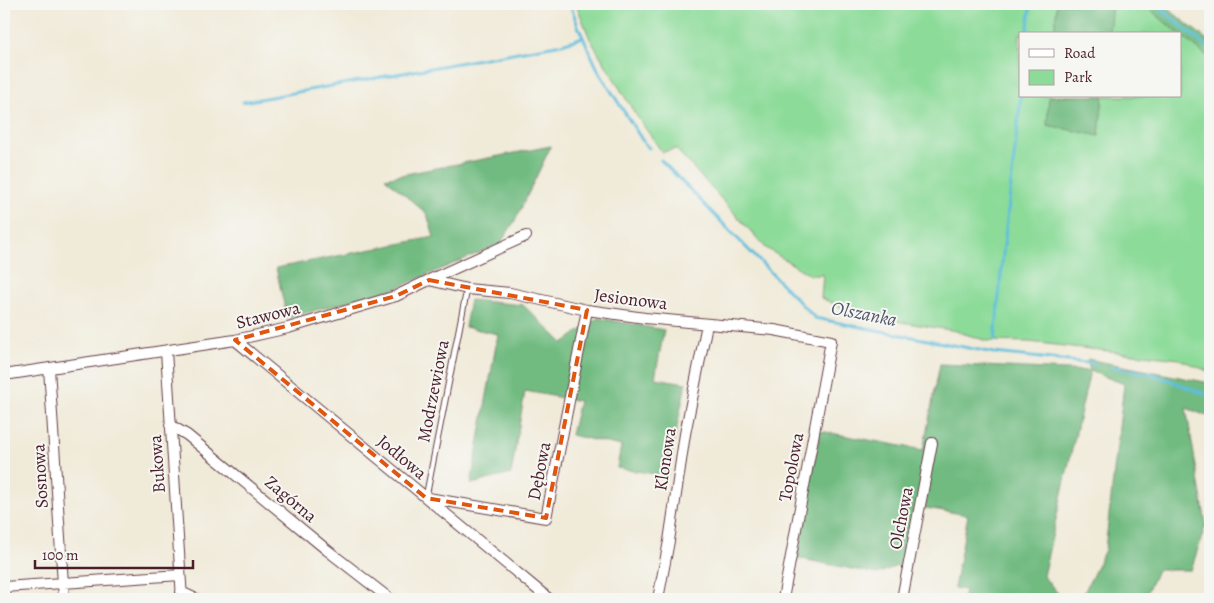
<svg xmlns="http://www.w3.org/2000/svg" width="1214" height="603" font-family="Alegreya,serif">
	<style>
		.green { fill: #8cdb99; stroke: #6b7d62; fill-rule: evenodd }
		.forest { fill: #71bb81; stroke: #5e6d56 }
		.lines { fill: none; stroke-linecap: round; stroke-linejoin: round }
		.stream { stroke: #5ebddc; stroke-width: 3 }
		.service-casing { stroke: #633d45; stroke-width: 7 }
		.minor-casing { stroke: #633d45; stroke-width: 12 }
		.service { stroke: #fff; stroke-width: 5 }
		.minor { stroke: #fff; stroke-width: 10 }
		.marked { fill: none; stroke: #e0560e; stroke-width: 4; stroke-dasharray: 10 6; stroke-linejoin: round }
		.labels { text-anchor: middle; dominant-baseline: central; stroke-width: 4; stroke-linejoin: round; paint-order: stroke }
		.street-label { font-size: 18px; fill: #4a1f2b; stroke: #f6f6f2 }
		.water-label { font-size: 19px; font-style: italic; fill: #515669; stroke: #f6f6f2 }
	</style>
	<rect width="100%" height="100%" fill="#f6f6f2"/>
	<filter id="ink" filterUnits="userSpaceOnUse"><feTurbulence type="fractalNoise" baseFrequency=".02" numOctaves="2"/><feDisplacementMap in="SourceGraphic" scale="10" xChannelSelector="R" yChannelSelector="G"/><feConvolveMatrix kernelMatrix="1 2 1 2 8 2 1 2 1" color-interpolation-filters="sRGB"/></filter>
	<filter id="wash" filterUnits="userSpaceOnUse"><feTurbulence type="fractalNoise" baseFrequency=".0096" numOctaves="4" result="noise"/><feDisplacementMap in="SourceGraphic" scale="20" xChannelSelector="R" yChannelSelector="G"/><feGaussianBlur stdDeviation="1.12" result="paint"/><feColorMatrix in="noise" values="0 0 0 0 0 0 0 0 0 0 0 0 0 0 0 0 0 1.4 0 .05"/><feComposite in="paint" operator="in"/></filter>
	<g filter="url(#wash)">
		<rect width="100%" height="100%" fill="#f0ead8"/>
		<path class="green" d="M576 4H1148L1204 54 1210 56V372L1179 359 1029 342 987 341 956 331 859 315 821 298 823 275H810L766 248 676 149 662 152 634 112 590 39ZM1020 34H1180V96H1020Z"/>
		<path class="forest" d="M1057 4H1112L1109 34H1054Z
			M1143 4H1162L1210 42V56L1204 54Z
			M1049 96H1103L1099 136 1047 125Z
			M551 146 516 219 500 244 394 289 287 318 276 268 434 237 427 214 385 178Z
			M470 300 523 305 563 343 598 318 664 330 655 378 686 383 667 476 617 468 621 446 571 435 579 401 525 391 511 474 471 484 498 334 465 327Z
			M1087 359 1210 383V417L1186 408 1206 524 1191 570H1157L1144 599H1081L1105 550 1124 384 1090 371 1043 576 1063 599H963L965 590 954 588 968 515 914 506 904 563 877 574 797 558 820 431 923 450 940 364 1090 371Z"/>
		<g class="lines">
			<path class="stream" d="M570 4 578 26 599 72 644 143 649 148
				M1155 4 1210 50
				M1027 34 1031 4
				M243 102 562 44 583 37
				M661 160 815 318 994 353 1096 364
				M995 340 1002 263 1021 96
				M1112 367 1153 374 1210 396"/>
		</g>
	</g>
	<g filter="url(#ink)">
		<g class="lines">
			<g class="service-casing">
				<path id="service" d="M426 497 467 289"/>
			</g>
			<g class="minor-casing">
				<path id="minor" d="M429 280 467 289 510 293 587 310 645 318 774 330 831 341 783 599
					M235 340 549 599
					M166 351 182 599
					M49 368 64 599
					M4 375 235 340 288 328 396 296 429 280 526 236
					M170 425 187 435 327 550 390 599
					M428 498 546 518 587 310
					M4 587 180 575
					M181 592 196 599
					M658 599 669 541 685 434 707 324
					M902 599 932 443"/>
			</g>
			<use href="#service" class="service"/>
			<use href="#minor" class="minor"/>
		</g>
	</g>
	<path class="marked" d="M429 280 587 310 546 518 426 498 235 340 396 296Z"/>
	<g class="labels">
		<g class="street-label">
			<text transform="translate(631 299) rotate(7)">Jesionowa</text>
			<text transform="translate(268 315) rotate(-14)">Stawowa</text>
			<text transform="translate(433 391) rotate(-79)">Modrzewiowa</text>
			<text transform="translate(402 457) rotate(40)">Jodłowa</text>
			<text transform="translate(665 459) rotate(-81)">Klonowa</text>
			<text transform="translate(157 464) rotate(-94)">Bukowa</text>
			<text transform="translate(791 467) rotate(-79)">Topolowa</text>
			<text transform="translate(539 471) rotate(-79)">Dębowa</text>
			<text transform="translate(40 476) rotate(-93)">Sosnowa</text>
			<text transform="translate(291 499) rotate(40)">Zagórna</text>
			<text transform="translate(901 518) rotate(-79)">Olchowa</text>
		</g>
		<g class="water-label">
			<text transform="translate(864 314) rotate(11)">Olszanka</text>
		</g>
	</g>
	<rect width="1214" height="603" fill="none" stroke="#f6f6f2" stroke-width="20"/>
	<rect x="1019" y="32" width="162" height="65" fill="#f6f6f2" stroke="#b1a0a2"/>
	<rect x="1029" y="49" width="25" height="8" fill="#ffffff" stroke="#b1a0a2"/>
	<text x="1064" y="58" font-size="15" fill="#4a1f2b">Road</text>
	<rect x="1029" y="70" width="25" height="15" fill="#8cdb99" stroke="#b1a0a2"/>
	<text x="1064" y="82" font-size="15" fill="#4a1f2b">Park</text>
	<path d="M35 560v8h158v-8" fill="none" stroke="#4a1f2b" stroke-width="2.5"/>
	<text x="42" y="560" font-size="15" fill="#4a1f2b" stroke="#f6f6f2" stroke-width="4" paint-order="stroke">100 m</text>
</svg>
